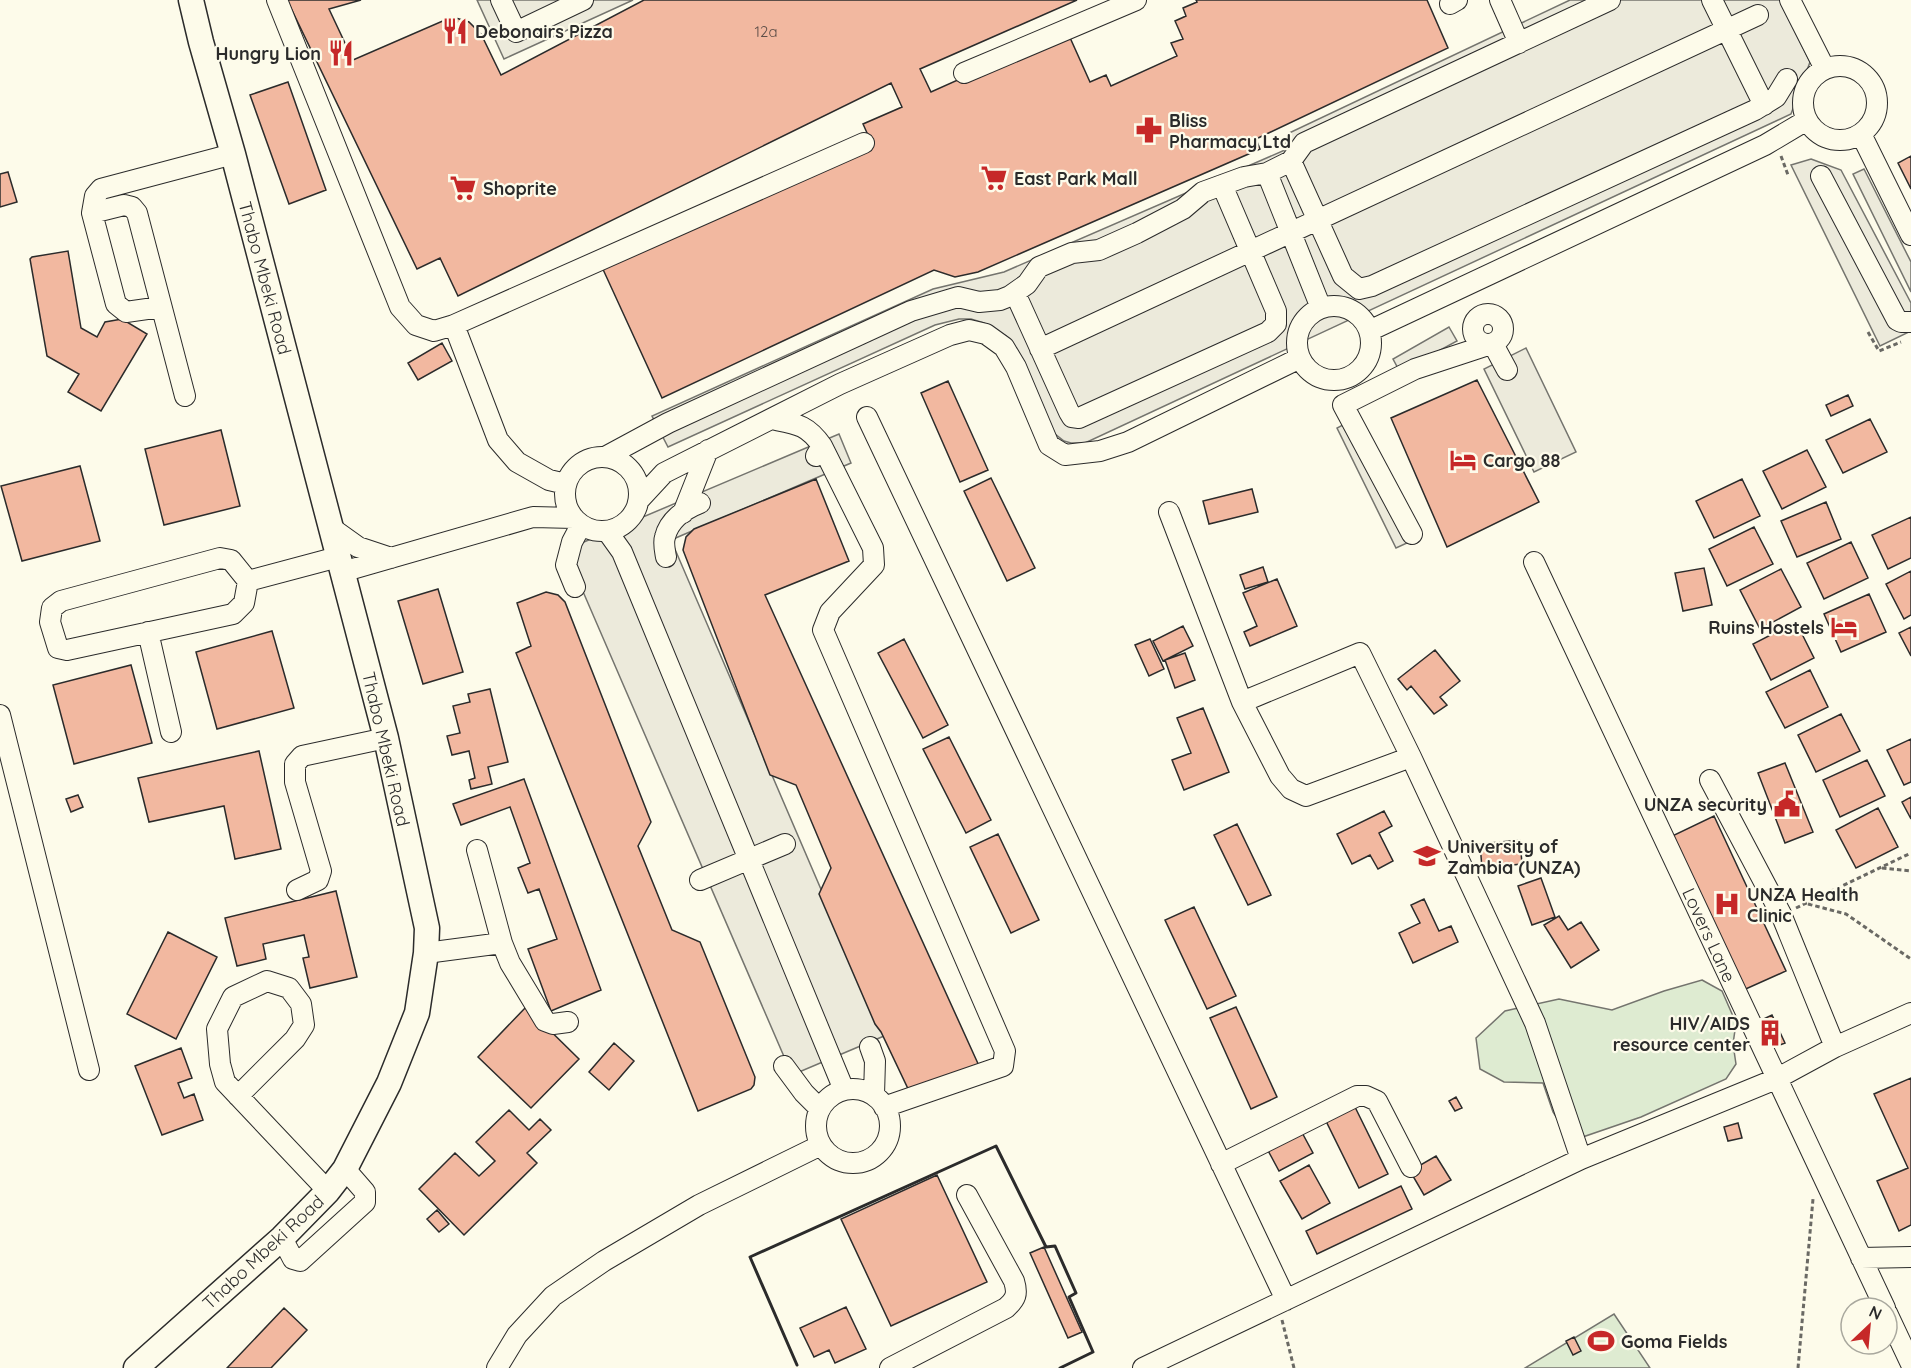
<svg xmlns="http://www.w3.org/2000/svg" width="1911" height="1368" font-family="Quicksand,sans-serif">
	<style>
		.green { fill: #deebd1; stroke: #74746e; stroke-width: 1.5 }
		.parking { fill: #eceadb; stroke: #74746e; stroke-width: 1.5 }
		.building { fill: #f2b8a0; stroke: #2b2b2b; stroke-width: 1.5 }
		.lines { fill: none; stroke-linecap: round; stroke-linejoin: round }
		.minor-casing { stroke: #2b2b2b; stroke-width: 22 }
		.major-casing { stroke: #2b2b2b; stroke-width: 27 }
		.path { stroke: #6a6964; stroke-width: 3; stroke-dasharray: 4.5 3; stroke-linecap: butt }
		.minor { stroke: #fdfbea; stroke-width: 20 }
		.major { stroke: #fdfbea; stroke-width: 24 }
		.wall { stroke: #2b2b2b; stroke-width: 3 }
		.labels { text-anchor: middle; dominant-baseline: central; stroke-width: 4.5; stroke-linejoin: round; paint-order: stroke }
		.number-label { font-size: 15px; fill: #5d4e48 }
		.poi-label { font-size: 18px; font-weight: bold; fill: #2b2b2b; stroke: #fdfbea; text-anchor: start }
		.street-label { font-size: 18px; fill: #2b2b2b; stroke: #fdfbea }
	</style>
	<rect width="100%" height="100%" fill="#fdfbea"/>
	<path class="green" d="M1702 980 1722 991 1736 1023 1733 1044 1736 1064 1726 1079 1641 1117 1571 1141 1553 1112 1543 1083 1504 1082 1480 1069 1476 1038 1505 1011 1559 999 1612 1010 1664 991Z
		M1614 1314 1650 1368H1525Z"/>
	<path class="parking" d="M477 0H633L504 59Z
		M1570 0H1780L1810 62 1791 114 1085 443H1071L1064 441 1050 430 1006 336 984 323 971 319H959L935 325 668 447 652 416 933 289 1004 272 1285 150 1287 134Z
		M1811 159 1841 170 1911 303V331L1880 346 1791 165Z
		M1864 169 1911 262V292L1853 174Z
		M1449 327 1457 341 1400 372 1393 359Z
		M1526 348 1576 452 1534 472 1484 369Z
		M1358 417 1418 538 1396 548 1337 428Z
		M839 434 851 463 671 540 884 1036 792 1075 565 550Z"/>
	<path class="building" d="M287 0H361L329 9 353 60 445 20 456 18 469 22 481 34 501 75 644 0H1077L920 69 931 92 1067 31 1090 82 1106 75 1111 86 1177 56 1171 43 1183 39 1175 21 1186 16 1183 8 1197 2 1196 0H1427L1448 48 1256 139 1260 149 978 272 955 277 934 270 662 398 601 265 872 144 863 124 902 107 891 83 458 296 440 258 417 269Z
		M288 82 326 190 289 204 250 95Z
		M1911 156V189L1898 163Z
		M8 172 17 202 0 207V174Z
		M68 251 81 328 97 337 105 322 122 319 147 334 101 411 68 392 79 374 47 356 30 259 32 257Z
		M442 343 452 361 418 380 408 363Z
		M1477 380 1539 502 1447 547 1391 418Z
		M948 381 988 470 960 482 921 393Z
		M1848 395 1853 406 1831 416 1826 405Z
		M1870 419 1887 452 1843 473 1826 440Z
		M221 430 240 506 164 525 145 449Z
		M1807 450 1826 487 1782 509 1763 471Z
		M80 466 100 541 22 561 1 486Z
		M991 478 1035 568 1007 581 964 491Z
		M816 479 849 561 765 595 980 1068 911 1095 881 1032 875 1024 819 894 831 868 796 785 770 775 683 550 686 537 694 529Z
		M1742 479 1760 516 1714 538 1696 501Z
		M1252 489 1258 512 1209 524 1203 501Z
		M1826 502 1841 539 1797 557 1781 521Z
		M1911 517V558L1888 569 1872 535Z
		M1754 527 1773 564 1727 586 1709 549Z
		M1851 542 1868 578 1824 599 1807 563Z
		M1263 567 1268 582 1245 589 1240 575Z
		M1704 568 1712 605 1683 611 1675 573Z
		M1781 569 1801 607 1760 629 1740 590Z
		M1911 571V615L1904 619 1886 584Z
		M1277 579 1297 626 1250 646 1244 632 1257 626 1243 593Z
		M438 589 463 672 423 684 398 601Z
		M546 592 558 595 565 602 651 822 638 846 672 930 700 942 755 1077 754 1085 751 1089 698 1111 516 653 531 646 517 603Z
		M1869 594 1886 632 1841 652 1824 614Z
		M1796 622 1814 658 1771 680 1753 644Z
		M1183 626 1193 646 1163 661 1153 641Z
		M1911 627V656L1899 633Z
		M272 631 294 708 217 729 196 652Z
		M904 639 948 725 923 738 878 653Z
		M1150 639 1164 669 1149 676 1135 645Z
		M1435 650 1460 681 1440 697 1447 705 1434 714 1411 686 1407 690 1398 679Z
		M1185 653 1195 680 1175 688 1165 660Z
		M131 665 152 743 74 764 53 685Z
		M1810 670 1828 707 1785 728 1766 692Z
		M490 689 508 762 488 767 492 784 471 789 469 780 475 778 469 751 452 755 447 736 460 733 453 706 470 702 468 694Z
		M1203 708 1229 772 1184 790 1172 760 1191 753 1177 718Z
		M1841 714 1860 751 1816 772 1798 735Z
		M949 737 991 820 966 833 923 749Z
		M1911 739V782L1904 785 1887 750Z
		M259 751 281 849 235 859 224 806 149 822 138 778Z
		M1867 760 1885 796 1840 817 1823 780Z
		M1785 763 1813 832 1785 843 1758 773Z
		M524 779 601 990 551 1011 528 949 557 939 539 889 528 893 518 868 530 863 510 807 461 825 453 804Z
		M78 795 83 807 71 812 66 799Z
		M1911 797V819L1902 802Z
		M1878 808 1898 847 1856 868 1836 830Z
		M1384 811 1392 826 1379 833 1393 861 1378 869 1370 855 1352 864 1337 834Z
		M1714 816 1786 971 1739 992 1668 838Z
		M1237 824 1271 895 1248 905 1214 835Z
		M998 834 1039 920 1011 933 970 847Z
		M1520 840 1522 864 1482 868 1480 844Z
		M1541 878 1555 917 1532 925 1518 886Z
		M336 891 357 977 310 988 303 958 309 957 304 935 263 944 266 959 237 966 225 918Z
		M1424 899 1439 931 1451 926 1458 942 1413 963 1399 933 1420 923 1411 905Z
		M1194 907 1236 996 1207 1009 1165 920Z
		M1559 916 1568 930 1581 922 1599 950 1571 968 1544 925Z
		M168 932 217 957 176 1039 127 1014Z
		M526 1007 579 1059 531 1108 478 1057Z
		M1236 1007 1277 1097 1251 1109 1210 1018Z
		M1772 1015 1785 1043 1767 1050 1755 1023Z
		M614 1043 634 1061 609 1090 589 1072Z
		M181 1048 192 1078 178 1083 184 1098 194 1094 203 1120 162 1135 135 1066Z
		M1911 1078V1225L1899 1231 1877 1181 1908 1168 1874 1094Z
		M1456 1097 1462 1108 1455 1111 1449 1101Z
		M1353 1103 1388 1174 1359 1188 1324 1117Z
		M509 1110 529 1130 540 1119 551 1130 527 1153 537 1163 464 1235 419 1189 455 1153 479 1176 495 1161 476 1142Z
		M1738 1123 1742 1138 1728 1141 1724 1127Z
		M1299 1127 1313 1153 1279 1171 1265 1145Z
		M1436 1156 1451 1180 1424 1195 1410 1171Z
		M1309 1165 1330 1203 1302 1219 1280 1181Z
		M937 1175 987 1282 891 1326 841 1219Z
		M1401 1186 1412 1209 1317 1254 1306 1231Z
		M437 1210 449 1224 439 1232 427 1219Z
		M1044 1247 1082 1332 1068 1338 1030 1253Z
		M846 1307 866 1349 835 1363 829 1350 814 1357 800 1328Z
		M284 1308 307 1330 271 1368H227Z
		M1574 1337 1581 1351 1573 1355 1566 1341Z"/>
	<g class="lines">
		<g class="minor-casing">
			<path id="minor" d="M277 0 400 307 416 325 434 331 454 325
				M501 0 516 32 583 0
				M1500 0 1519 43
				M1712 0 1764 105
				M1790 0 1825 69
				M1450 4 1457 0
				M1803 103a37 37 0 1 1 74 0a37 37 0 1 1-74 0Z
				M964 73 1136 0
				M1861 134 1911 235
				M1291 161 1343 276 1359 289 1372 286 1755 110 1776 97 1787 79
				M1267 173 1321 308
				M1821 176 1897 320 1901 322H1911
				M92 213 124 205 132 207 137 213 185 396
				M1015 293 1069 412 1072 417 1079 418 1268 332 1276 324V311L1222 185
				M1297 343a37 37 0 1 1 74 0a37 37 0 1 1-74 0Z
				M161 307 126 312 116 304 92 213 95 196 101 189 233 154
				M1473 329a15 15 0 1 1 30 0a15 15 0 1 1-30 0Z
				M1369 331 1765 145 1807 120
				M1493 344 1507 370
				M1040 349 1758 15
				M867 417 1286 1300
				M771 419C796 424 807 424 822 446L816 456
				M822 446 873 548 874 565 830 612 823 630 1005 1051 1003 1066 884 1107
				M565 494a37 37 0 1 1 74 0a37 37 0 1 1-74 0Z
				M605 457 668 423 911 311 958 297 979 302 1000 300 1010 296 1027 284 1039 267 1072 253 1099 250 1137 233 1183 209 1203 192 1244 177 1267 173 1291 161 1304 143 1610 0
				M566 484 549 480 517 462 498 440 454 325 864 143
				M639 500 664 473 840 384 950 335 969 330 986 334 1004 347 1016 367 1049 445 1065 455 1100 451 1128 442 1300 358
				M1169 512 1242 702 1280 776 1291 789 1306 796 1411 757
				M683 513 708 450
				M330 527 358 547 391 558
				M607 531 622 552 844 1090
				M1412 534 1343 405 1415 369 1488 345
				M666 557C665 551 663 543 665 537 669 520 685 509 700 503
				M220 558 231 560 248 581 244 603 233 614 67 650 58 648 50 622 52 608 61 601Z
				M1534 562 1885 1308
				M342 572 533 517 574 518
				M248 581 338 557
				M575 587 566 565 572 542 581 525
				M148 632 171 732
				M1242 702 1360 653 1411 757 1535 1023 1581 1159
				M0 715 89 1070
				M1710 780 1781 914 1835 1047
				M477 850 502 943
				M700 880 785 844
				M297 890 318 880 321 871 295 782V764L302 756 386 738
				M426 953 502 943 510 963 545 1021 553 1024 568 1022
				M870 1047 875 1061 874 1095
				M784 1066 804 1093 820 1109
				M816 1126a37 37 0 1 1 74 0a37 37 0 1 1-74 0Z
				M238 1096 295 1039 304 1025 301 1004 289 988 267 981 233 997 217 1029 220 1064 225 1082 328 1191
				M1221 1164 1357 1096H1366L1377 1101 1411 1167
				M282 1238 293 1259 300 1261 365 1202V1192L345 1169
				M1861 1258 1911 1257
				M1887 1313 1911 1364
				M497 1368 517 1335 553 1296 604 1261 699 1205 821 1145
				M890 1368 1006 1308C1016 1299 1018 1294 1014 1281L967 1195
				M1143 1368 1581 1159 1776 1079 1835 1047 1911 1013"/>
		</g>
		<g class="major-casing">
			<path id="major" d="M136 1368 282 1238 328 1191 345 1169 389 1083 417 1013 426 953 427 928 386 738 233 154 201 42 191 0"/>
		</g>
		<path class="path" d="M1781 156 1788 175
			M1868 332 1879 351 1901 342
			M1882 868 1911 871
			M1808 904 1846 914 1911 959
			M1796 908 1911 853
			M1282 1320 1294 1368
			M1798 1368 1813 1199"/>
		<use href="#minor" class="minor"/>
		<use href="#major" class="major"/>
		<path class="wall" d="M797 1365 750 1257 996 1146 1046 1247 1055 1246 1076 1293 1069 1297 1093 1352 1060 1368"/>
	</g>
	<defs>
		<g id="restaurant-bare" transform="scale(2.07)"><path d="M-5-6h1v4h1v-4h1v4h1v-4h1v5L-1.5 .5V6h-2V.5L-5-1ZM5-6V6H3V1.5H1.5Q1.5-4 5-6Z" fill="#c62828" stroke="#fdfbea" stroke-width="2.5" paint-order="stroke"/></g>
		<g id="pharmacy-bare" transform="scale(2.07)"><path d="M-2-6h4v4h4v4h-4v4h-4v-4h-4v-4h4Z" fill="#c62828" stroke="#fdfbea" stroke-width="2.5" paint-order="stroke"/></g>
		<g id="supermarket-bare" transform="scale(2.07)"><path d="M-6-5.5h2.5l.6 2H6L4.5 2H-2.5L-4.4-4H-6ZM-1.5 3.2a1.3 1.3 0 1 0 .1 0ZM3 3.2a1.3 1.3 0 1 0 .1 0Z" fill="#c62828" stroke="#fdfbea" stroke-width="2.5" paint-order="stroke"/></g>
		<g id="hotel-bare" transform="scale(2.07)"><path d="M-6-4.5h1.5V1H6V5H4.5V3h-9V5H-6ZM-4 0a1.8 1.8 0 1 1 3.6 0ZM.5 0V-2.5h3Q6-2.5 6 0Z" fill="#c62828" stroke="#fdfbea" stroke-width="2.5" paint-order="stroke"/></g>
		<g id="civic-bare" transform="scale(2.07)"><path d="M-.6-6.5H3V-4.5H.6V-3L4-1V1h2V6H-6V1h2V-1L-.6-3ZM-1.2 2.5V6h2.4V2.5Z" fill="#c62828" stroke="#fdfbea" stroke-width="2.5" paint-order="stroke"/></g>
		<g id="university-bare" transform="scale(2.07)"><path d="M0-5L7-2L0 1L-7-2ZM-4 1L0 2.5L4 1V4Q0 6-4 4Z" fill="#c62828" stroke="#fdfbea" stroke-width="2.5" paint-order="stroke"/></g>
		<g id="hospital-bare" transform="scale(2.07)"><path d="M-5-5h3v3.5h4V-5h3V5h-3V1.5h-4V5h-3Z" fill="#c62828" stroke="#fdfbea" stroke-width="2.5" paint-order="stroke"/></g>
		<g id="building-bare" transform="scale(2.07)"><path d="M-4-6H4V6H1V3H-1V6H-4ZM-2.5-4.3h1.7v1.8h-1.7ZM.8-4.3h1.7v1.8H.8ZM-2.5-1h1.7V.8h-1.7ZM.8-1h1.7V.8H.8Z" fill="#c62828" stroke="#fdfbea" stroke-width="2.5" paint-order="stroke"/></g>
		<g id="stadium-bare" transform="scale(2.07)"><path d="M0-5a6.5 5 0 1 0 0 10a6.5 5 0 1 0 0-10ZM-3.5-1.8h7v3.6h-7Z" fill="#c62828" stroke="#fdfbea" stroke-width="2.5" paint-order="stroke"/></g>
	</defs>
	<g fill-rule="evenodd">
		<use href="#restaurant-bare" x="455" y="31"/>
		<use href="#restaurant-bare" x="341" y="53"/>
		<use href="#pharmacy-bare" x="1149" y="130"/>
		<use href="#supermarket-bare" x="994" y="178"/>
		<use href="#supermarket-bare" x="463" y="188"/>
		<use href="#hotel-bare" x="1463" y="460"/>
		<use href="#hotel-bare" x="1844" y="627"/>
		<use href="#civic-bare" x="1787" y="804"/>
		<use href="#university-bare" x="1427" y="856"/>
		<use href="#hospital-bare" x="1727" y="904"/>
		<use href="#building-bare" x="1770" y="1033"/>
		<use href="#stadium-bare" x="1601" y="1341"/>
	</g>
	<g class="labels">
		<g class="number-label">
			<text x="766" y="31">12a</text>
		</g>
		<g class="poi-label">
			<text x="475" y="31">Debonairs Pizza</text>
			<text x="321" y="53" text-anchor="end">Hungry Lion</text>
			<text x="1169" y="120">Bliss<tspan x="1169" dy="21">Pharmacy Ltd</tspan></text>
			<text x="1014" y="178">East Park Mall</text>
			<text x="483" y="188">Shoprite</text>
			<text x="1483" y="460">Cargo 88</text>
			<text x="1824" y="627" text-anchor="end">Ruins Hostels</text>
			<text x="1767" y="804" text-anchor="end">UNZA security</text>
			<text x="1447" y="846">University of<tspan x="1447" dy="21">Zambia (UNZA)</tspan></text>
			<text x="1747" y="894">UNZA Health<tspan x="1747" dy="21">Clinic</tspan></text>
			<text x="1750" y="1023" text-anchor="end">HIV/AIDS<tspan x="1750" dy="21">resource center</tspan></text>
			<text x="1621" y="1341">Goma Fields</text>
		</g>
		<g class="street-label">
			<text transform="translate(265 278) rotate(75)">Thabo Mbeki Road</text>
			<text transform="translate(386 749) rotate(77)">Thabo Mbeki Road</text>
			<text transform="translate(1709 935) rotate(65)">Lovers Lane</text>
			<text transform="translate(263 1252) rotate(-43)">Thabo Mbeki Road</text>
		</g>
	</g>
	<g transform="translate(1869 1326) rotate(26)"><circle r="28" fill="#fdfbea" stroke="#a9a89e" stroke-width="1.5"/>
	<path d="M0-4.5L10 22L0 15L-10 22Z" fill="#c62828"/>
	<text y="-9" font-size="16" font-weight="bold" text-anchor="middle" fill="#2b2b2b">N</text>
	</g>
</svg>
